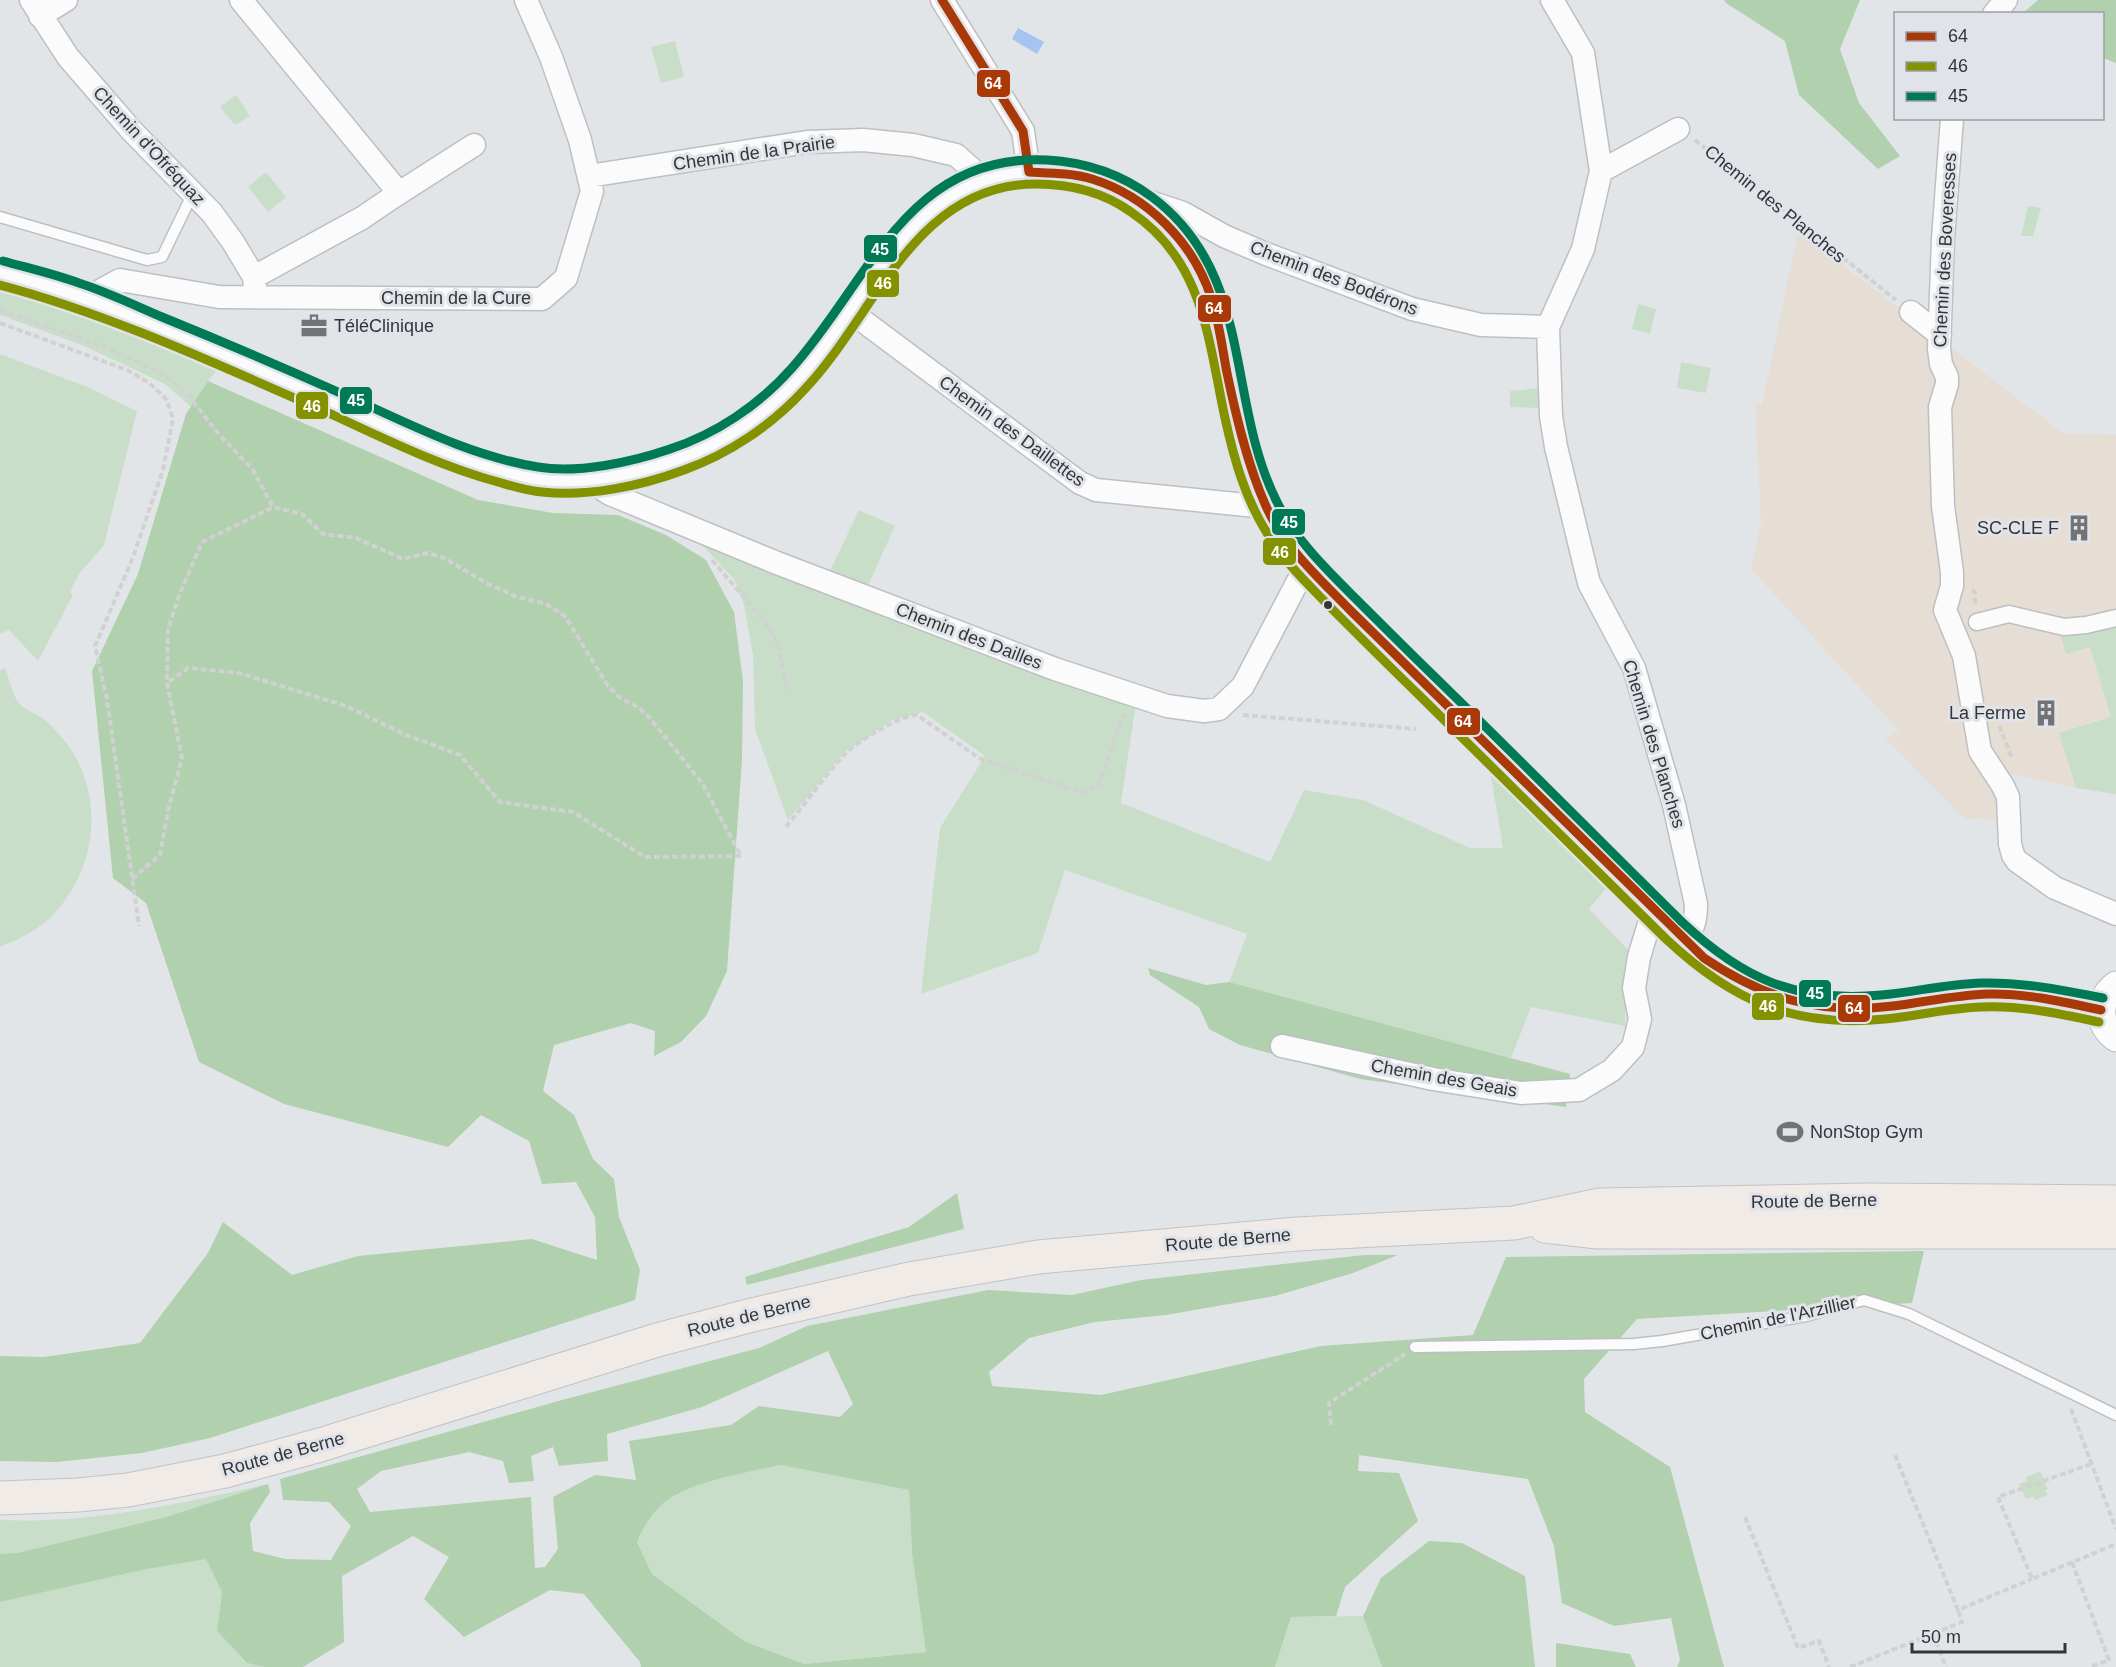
<svg xmlns="http://www.w3.org/2000/svg" width="2116" height="1667" font-family="Helvetica,sans-serif">
	<style>
		.education { fill: #e6ddd5 }
		.green { fill: #c9dec9 }
		.forest { fill: #b0d0ae; fill-rule: evenodd }
		.water { fill: #a6c3f2 }
		.lines { fill: none; stroke-linecap: round; stroke-linejoin: round }
		.service-casing { stroke: #bdbfc2; stroke-width: 13 }
		.pedestrian-casing { stroke: #bdbfc2; stroke-width: 19 }
		.minor-casing { stroke: #bdbfc2; stroke-width: 25 }
		.tertiary-casing { stroke: #bdbfc2; stroke-width: 29 }
		.primary-casing { stroke: #c1c2c4; stroke-width: 35 }
		.path { stroke: #d1d1d2; stroke-width: 4; stroke-dasharray: 6 3; stroke-linecap: butt }
		.service { stroke: #fbfbfc; stroke-width: 10 }
		.pedestrian { stroke: #fbfbfc; stroke-width: 16 }
		.minor { stroke: #fbfbfc; stroke-width: 22 }
		.tertiary { stroke: #fbfbfc; stroke-width: 27 }
		.primary { stroke: #f0ebe7; stroke-width: 33 }
		.bus-1-casing { stroke: #e0e4ea; stroke-width: 14 }
		.bus-2-casing { stroke: #e0e4ea; stroke-width: 14 }
		.bus-3-casing { stroke: #e0e4ea; stroke-width: 14 }
		.bus-1 { stroke: #a93906; stroke-width: 9 }
		.bus-2 { stroke: #859200; stroke-width: 9 }
		.bus-3 { stroke: #007a55; stroke-width: 9 }
		.bus-dot { fill: #343537; stroke: #e0e4ea; stroke-width: 2 }
		.labels { text-anchor: middle; dominant-baseline: central; stroke-width: 6; stroke-linejoin: round; paint-order: stroke }
		.street-label { font-size: 18px; fill: #343537; stroke: #e0e4ea }
		.poi-label { font-size: 18px; fill: #343537; stroke: #e0e4ea; text-anchor: start }
		.line-badge { stroke: #e0e4ea; stroke-width: 2 }
		.badge-label { font-size: 16px; text-anchor: middle; font-weight: bold; fill: #fff }
	</style>
	<rect width="100%" height="100%" fill="#e2e5e8"/>
	<path class="education" d="M1798 231 2063 433 2116 435V794L2076 788 2013 774 2000 796 2002 823 1982 818 1964 819 1885 738 1899 731 1751 569 1761 523 1755 404 1762 405Z"/>
	<path class="green" d="M675 41 684 77 661 83 651 47Z
		M236 95 250 116 235 125 220 107Z
		M266 172 286 197 268 212 248 187Z
		M2028 206 2041 208 2033 236H2021Z
		M0 287 105 322 217 370 208 381 191 407 165 384 84 346 0 315Z
		M1638 304 1656 309 1650 334 1632 329Z
		M0 354 85 386 137 411 104 545 79 574 70 592 73 595 38 661 9 630 0 634Z
		M1681 362 1711 368 1706 393 1677 388Z
		M1540 388V408L1510 407V391Z
		M859 510 895 526 866 590 829 573Z
		M675 530 1136 703 1121 803 1270 862 1304 790 1363 800 1470 848H1503L1490 770 1608 886 1589 909 1634 956 1626 989 1625 1026 1531 1007 1511 1058 1229 982 1247 934 1065 870 1038 953 921 994 940 828 985 756 923 712 892 720 845 752 788 820 755 729 753 655 744 605 735 580 704 547Z
		M2116 624V794L2076 788 2059 733 2111 717 2090 647 2066 654 2061 637 2066 634 2079 635Z
		M5 668C9 678 12 693 18 702 24 710 38 714 45 720 53 727 61 736 67 744 107 798 96 875 48 920 34 932 17 940 0 947V670Z
		M780 1465 909 1490 912 1553 926 1652 804 1664 744 1641 652 1574 637 1542C643 1528 653 1511 666 1501 693 1480 746 1473 780 1465Z
		M2040 1471 2048 1489 2045 1490 2048 1495 2035 1500 2033 1497 2026 1499 2019 1484 2027 1481 2026 1477Z
		M268 1484 166 1517 17 1553 0 1554V1520C90 1524 181 1503 268 1484Z
		M206 1558 222 1592 217 1631 247 1663 264 1667H0V1602L147 1569Z
		M1363 1616 1382 1667H1275L1291 1617Z"/>
	<path class="forest" d="M1724 0H1860L1840 49 1859 103 1900 156 1878 169 1799 95 1785 41 1726 3Z
		M2038 0H2116V63L2103 58 2102 14 2023 13Z
		M208 381 478 500 553 513 618 515 666 535 706 560 734 612 743 681 742 760 727 971 706 1016 681 1042 654 1056 655 1031 631 1023 554 1045 543 1091 574 1115 593 1159 614 1179 619 1217 640 1270 635 1300 210 1438 142 1453 57 1462 0 1461V1356L44 1357 140 1343 208 1253 223 1222 292 1275 358 1256 532 1239 597 1260 595 1217 576 1182 542 1184 529 1141 481 1115 448 1147 284 1104 199 1062 146 903 113 878 92 671 138 574 186 414Z
		M1148 968 1206 985 1229 982 1570 1074 1566 1107 1360 1079 1240 1045 1209 1029 1199 1007 1150 975Z
		M957 1193 964 1229 747 1285 745 1277 909 1227Z
		M1924 1251 1912 1303 1637 1319 1584 1379 1585 1412 1670 1467 1724 1667H1677L1680 1660 1671 1618 1614 1626 1562 1603 1554 1546 1528 1479 1359 1455 1358 1471 1399 1473 1418 1521 1345 1587 1336 1616 1291 1617 1275 1667H641L640 1662 584 1594 550 1590 464 1637 424 1599 449 1557 413 1536 342 1576 344 1642 303 1667H264L247 1663 217 1631 222 1592 206 1559 147 1569 0 1602V1554L17 1553 166 1517 268 1484 270 1492 250 1523 253 1551 285 1559 331 1560 351 1526 329 1502 283 1500 280 1479 562 1400 759 1348 807 1326 988 1290 1072 1295 1141 1280 1364 1255H1398L1353 1273 1275 1296 1166 1315 1095 1322 1029 1338 989 1372 992 1386 1101 1395 1321 1346 1473 1335 1506 1257ZM828 1351 853 1404 840 1417 759 1406 731 1425 629 1441 636 1480 595 1475 553 1497 558 1549 545 1567 535 1568 531 1497 370 1512 357 1489 381 1471 469 1452 503 1461 509 1483 534 1481 531 1456 553 1447 559 1466 608 1461 607 1434 702 1407ZM780 1465 909 1490 912 1553 926 1652 804 1664 744 1641 652 1574 637 1542C643 1528 653 1511 666 1501 693 1481 746 1473 780 1465Z
		M1429 1541 1462 1543 1525 1576 1535 1667H1382L1363 1616 1381 1578Z
		M1556 1643 1630 1654 1636 1667H1556Z"/>
	<path class="water" d="M1018 28 1044 42 1037 54 1012 39Z"/>
	<g class="lines">
		<g class="service-casing">
			<path id="service" d="M0 217 147 260 162 257 192 195
				M1415 1347 1634 1344 1662 1341 1806 1316 1864 1300 1909 1314 2116 1415"/>
		</g>
		<g class="pedestrian-casing">
			<path id="pedestrian" d="M1977 622 2009 614 2064 627 2086 625 2116 618"/>
		</g>
		<g class="minor-casing">
			<path id="minor" d="M31 0 68 57 132 131 212 213 233 242 254 277 256 296
				M241 0 399 193
				M942 0 1023 131 1029 172
				M1552 0 1583 53 1601 171 1583 249 1548 327 1551 416 1556 447 1589 583 1634 668 1674 805 1696 904C1696 919 1694 928 1685 940
				M1994 14 2006 0
				M40 16 66 0
				M1952 118 1943 239 1939 349 1941 364 1947 377V384L1940 407 1943 506 1952 572V586L1945 610 1964 656 1980 751 2003 786 2008 797 2010 844 2013 855 2017 861 2055 888 2116 914
				M1601 171 1678 129
				M589 176 807 142 863 140 913 145 956 155 973 170 979 181
				M1138 198 1183 213 1224 236 1266 254 1412 309 1481 325 1548 327
				M254 277 362 218 396 195 474 145
				M87 298 120 280 219 297 542 299 566 278 592 191 580 140 551 57 526 0
				M851 312 1080 483 1096 490 1266 507
				M1911 312 1940 335
				M587 479 610 494 777 563 1055 669 1167 706 1204 711 1219 709 1243 686 1298 581
				M1282 1046 1433 1079 1521 1093 1579 1090 1612 1070 1633 1047 1640 1019 1634 988 1639 957 1649 924 1656 912"/>
		</g>
		<g class="tertiary-casing">
			<path id="tertiary" d="M0 273C22 279 44 284 65 291 95 300 124 314 153 326 215 351 277 378 339 405 396 431 453 459 515 474 523 476 532 479 541 480 575 483 628 475 661 465 712 451 760 419 797 381 868 307 897 189 1014 173 1039 170 1069 172 1094 180 1149 197 1195 246 1212 301 1233 375 1236 467 1280 532 1298 559 1321 581 1343 603 1384 645 1426 685 1468 726 1522 780 1576 834 1631 888 1669 925 1706 968 1756 990 1802 1010 1852 1012 1901 1005 1928 1002 1954 996 1981 995 2022 993 2062 1002 2101 1010
				M2116 985C2097 1000 2097 1024 2116 1038"/>
		</g>
		<g class="primary-casing">
			<path id="primary" d="M1545 1226 1598 1232H2116
				M0 1498 78 1495 128 1490 225 1471 320 1445 657 1340 752 1315 909 1279 1038 1257 1297 1234 1514 1223 1600 1205 1867 1200 2116 1202"/>
		</g>
		<path class="path" d="M1695 140 1896 300
			M0 310 110 349 165 375 189 396 216 431 253 470 273 507 302 514 323 534 356 538 403 559 428 553 444 558 488 584 515 596 546 604 565 616 606 683 619 697 639 708 649 717 702 783 741 856 645 857 573 812 500 802 460 755 406 735 346 706 239 673 188 668 167 683
			M0 323 127 370 148 382 167 400 173 419 163 470 132 560 95 646 107 699 139 926
			M712 560 766 623 777 642 788 691
			M1972 590 1975 592V605
			M1243 715 1416 729
			M1999 726 2012 758
			M786 827C806 803 824 777 845 754 858 741 899 716 917 715L979 758 1084 793 1099 784 1124 714
			M132 879 160 855 168 811 182 758 167 683 168 629 179 596 202 542 273 507
			M2071 1409 2116 1529
			M1331 1425 1329 1403 1405 1354
			M1895 1455 1958 1610 2032 1579
			M2091 1464 1998 1497 2032 1579 2116 1544
			M1745 1517 1798 1648 1819 1641 1829 1667
			M2072 1562 2109 1660 2090 1667
			M1933 1633 1946 1667
			M1850 1667 1962 1622 1958 1610"/>
		<use href="#service" class="service"/>
		<use href="#pedestrian" class="pedestrian"/>
		<use href="#minor" class="minor"/>
		<use href="#tertiary" class="tertiary"/>
		<use href="#primary" class="primary"/>
		<g class="bus-1-casing">
			<path id="bus-1" d="M942 0 1023 131 1029 172
				M1029 172C1050 173 1072 173 1092 179 1147 196 1193 242 1211 297 1219 321 1222 347 1227 373 1236 416 1247 463 1265 504 1283 546 1319 578 1350 610L1704 958C1765 999 1820 1015 1893 1006 1925 1002 1956 995 1988 994 2026 993 2064 1002 2101 1010"/>
		</g>
		<g class="bus-2-casing">
			<path id="bus-2" d="M0 285C113 315 225 368 333 415 387 440 440 466 498 482 512 486 527 491 542 492 588 497 641 486 684 470 729 454 772 425 804 390 875 316 914 184 1036 184 1070 184 1103 192 1131 212 1204 261 1208 340 1225 418 1234 459 1245 498 1267 533 1284 562 1309 585 1332 609 1361 638 1390 667 1420 696 1502 776 1583 858 1666 939 1732 1001 1793 1028 1885 1019 1917 1016 1949 1008 1981 1007 2021 1005 2060 1014 2099 1022"/>
		</g>
		<g class="bus-3-casing">
			<path id="bus-3" d="M3 261C28 268 54 274 79 283 107 292 134 305 162 317 221 341 280 366 338 392 402 420 468 456 538 467 578 474 632 462 670 449 716 434 759 405 791 369 869 283 906 153 1047 160 1085 162 1121 174 1152 197 1255 274 1225 399 1277 502 1296 540 1325 568 1355 598 1384 627 1413 656 1443 685 1523 763 1602 843 1682 922 1743 979 1796 1003 1881 995 1914 992 1947 984 1981 983 2022 982 2063 990 2103 998"/>
		</g>
		<use href="#bus-1" class="bus-1"/>
		<use href="#bus-2" class="bus-2"/>
		<use href="#bus-3" class="bus-3"/>
	</g>
	<defs>
		<g id="office-bare" transform="scale(2.07)"><path d="M-6-3h4V-5.5h4V-3h4V5H-6ZM-1-4.5V-3h2v-1.5ZM-6 0V1H6V0Z" fill="#717375" stroke="#e0e4ea" stroke-width="2.5" paint-order="stroke"/></g>
		<g id="building-bare" transform="scale(2.07)"><path d="M-4-6H4V6H1V3H-1V6H-4ZM-2.5-4.3h1.7v1.8h-1.7ZM.8-4.3h1.7v1.8H.8ZM-2.5-1h1.7V.8h-1.7ZM.8-1h1.7V.8H.8Z" fill="#717375" stroke="#e0e4ea" stroke-width="2.5" paint-order="stroke"/></g>
		<g id="stadium-bare" transform="scale(2.07)"><path d="M0-5a6.5 5 0 1 0 0 10a6.5 5 0 1 0 0-10ZM-3.5-1.8h7v3.6h-7Z" fill="#717375" stroke="#e0e4ea" stroke-width="2.5" paint-order="stroke"/></g>
	</defs>
	<g fill-rule="evenodd">
		<use href="#office-bare" x="314" y="326"/>
		<use href="#building-bare" x="2079" y="528"/>
		<use href="#building-bare" x="2046" y="713"/>
		<use href="#stadium-bare" x="1790" y="1132"/>
	</g>
	<circle class="bus-dot" cx="1328" cy="605" r="5"/>
	<g class="labels">
		<g class="street-label">
			<text transform="translate(149 146) rotate(47)">Chemin d'Ofréquaz</text>
			<text transform="translate(754 153) rotate(-8)">Chemin de la Prairie</text>
			<text transform="translate(1775 204) rotate(39)">Chemin des Planches</text>
			<text transform="translate(1945 250) rotate(-87)">Chemin des Boveresses</text>
			<text transform="translate(1334 278) rotate(21)">Chemin des Bodérons</text>
			<text x="456" y="298">Chemin de la Cure</text>
			<text transform="translate(1012 431) rotate(36)">Chemin des Daillettes</text>
			<text transform="translate(969 636) rotate(21)">Chemin des Dailles</text>
			<text transform="translate(1654 744) rotate(73)">Chemin des Planches</text>
			<text transform="translate(1444 1078) rotate(10)">Chemin des Geais</text>
			<text transform="translate(1814 1201) rotate(-1)">Route de Berne</text>
			<text transform="translate(1228 1240) rotate(-5)">Route de Berne</text>
			<text transform="translate(749 1316) rotate(-14)">Route de Berne</text>
			<text transform="translate(1778 1318) rotate(-12)">Chemin de l'Arzillier</text>
			<text transform="translate(283 1454) rotate(-15)">Route de Berne</text>
		</g>
		<g class="poi-label">
			<text x="334" y="326">TéléClinique</text>
			<text x="2059" y="528" text-anchor="end">SC-CLE F</text>
			<text x="2026" y="713" text-anchor="end">La Ferme</text>
			<text x="1810" y="1132">NonStop Gym</text>
		</g>
	</g>
	<g class="line-badge">
		<rect x="976" y="69" width="35" height="29" rx="6" fill="#a93906"/>
		<rect x="863" y="234" width="35" height="29" rx="6" fill="#007a55"/>
		<rect x="866" y="269" width="34" height="29" rx="6" fill="#859200"/>
		<rect x="1197" y="294" width="35" height="29" rx="6" fill="#a93906"/>
		<rect x="339" y="386" width="34" height="29" rx="6" fill="#007a55"/>
		<rect x="295" y="391" width="34" height="29" rx="6" fill="#859200"/>
		<rect x="1271" y="508" width="35" height="28" rx="6" fill="#007a55"/>
		<rect x="1262" y="537" width="35" height="29" rx="6" fill="#859200"/>
		<rect x="1446" y="707" width="35" height="29" rx="6" fill="#a93906"/>
		<rect x="1798" y="979" width="34" height="29" rx="6" fill="#007a55"/>
		<rect x="1751" y="992" width="34" height="29" rx="6" fill="#859200"/>
		<rect x="1837" y="994" width="34" height="29" rx="6" fill="#a93906"/>
	</g>
	<g class="badge-label">
		<text x="993" y="89">64</text>
		<text x="880" y="255">45</text>
		<text x="883" y="289">46</text>
		<text x="1214" y="314">64</text>
		<text x="356" y="406">45</text>
		<text x="312" y="412">46</text>
		<text x="1289" y="528">45</text>
		<text x="1280" y="558">46</text>
		<text x="1463" y="727">64</text>
		<text x="1815" y="999">45</text>
		<text x="1768" y="1012">46</text>
		<text x="1854" y="1014">64</text>
	</g>
	<rect x="1894" y="12" width="210" height="108" fill="#e0e4ea" stroke="#9b9ea2" stroke-width="1.5"/>
	<rect x="1906" y="32" width="30" height="9" fill="#a93906" stroke="#9b9ea2" stroke-width="1.5"/>
	<text x="1948" y="42" font-size="18" fill="#343537">64</text>
	<rect x="1906" y="62" width="30" height="9" fill="#859200" stroke="#9b9ea2" stroke-width="1.5"/>
	<text x="1948" y="72" font-size="18" fill="#343537">46</text>
	<rect x="1906" y="92" width="30" height="9" fill="#007a55" stroke="#9b9ea2" stroke-width="1.5"/>
	<text x="1948" y="102" font-size="18" fill="#343537">45</text>
	<path d="M1912 1643v9h153v-9" fill="none" stroke="#343537" stroke-width="3"/>
	<text x="1921" y="1643" font-size="18" fill="#343537" stroke="#e0e4ea" stroke-width="4.5" paint-order="stroke">50 m</text>
</svg>
